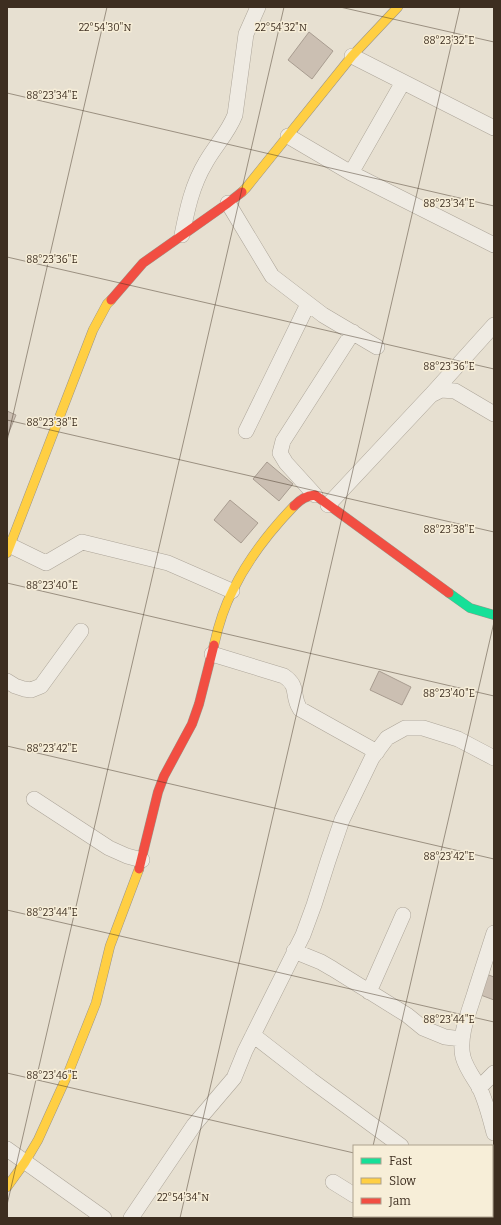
<svg xmlns="http://www.w3.org/2000/svg" width="501" height="1225" font-family="Bitter,serif">
	<style>
		.building { fill: #cbbfb2; stroke: #a89c90 }
		.lines { fill: none; stroke-linecap: round; stroke-linejoin: round }
		.street-casing { stroke: #ada599; stroke-width: 16 }
		.fast-casing { stroke: #9c958a; stroke-width: 10 }
		.slow-casing { stroke: #9c958a; stroke-width: 10 }
		.jam-casing { stroke: #9c958a; stroke-width: 10 }
		.street { stroke: #efebe3; stroke-width: 15 }
		.fast { stroke: #16e098; stroke-width: 9 }
		.slow { stroke: #ffcf43; stroke-width: 9 }
		.jam { stroke: #f24e42; stroke-width: 9 }
		.ticks { fill: none; stroke: #3d2e20; stroke-width: 1; stroke-opacity: 0.45 }
		.ticks-label { font-size: 10px; text-anchor: middle; fill: #3d2e20; stroke: #f7eed8; stroke-width: 3; stroke-linejoin: round; paint-order: stroke }
	</style>
	<rect width="100%" height="100%" fill="#e7e0d1"/>
	<path class="building" d="M309 32 333 51 312 79 288 60Z
		M7 411 16 415 7 437Z
		M267 462 293 484 279 501 253 479Z
		M230 500 258 523 241 543 214 520Z
		M379 671 411 687 402 705 370 690Z
		M486 974 494 977V1000L478 994Z"/>
	<g class="lines">
		<g class="street-casing">
			<path id="street" d="M352 56 494 128
				M288 136 351 173 494 245
				M351 173 403 82
				M228 203 272 276 323 315 377 347
				M182 235C187 210 192 185 206 162 215 146 228 133 235 115L246 34 258 7
				M431 395 494 325
				M246 431 308 304
				M315 495 286 463 280 453 283 441 353 332
				M328 505 431 395 441 390 455 391 494 414
				M7 544 46 563 82 542 168 563 232 591
				M212 654 284 676C300 687 291 695 300 709L377 752
				M7 681 15 686 24 689 31 690 41 686 81 631
				M34 799 109 848 127 856 142 860
				M494 933C488 952 482 970 476 989 470 1010 458 1035 463 1057 466 1068 473 1077 479 1087 486 1101 490 1118 494 1133
				M294 951 321 962 333 969 407 1015 423 1028 445 1037 462 1039
				M369 992 403 915
				M253 1035 311 1080 401 1146
				M479 1088 494 1073
				M7 1149 104 1218
				M333 1182 354 1195
				M387 1216 390 1218
				M131 1218 194 1125 234 1078 245 1051 303 935 314 905 328 861 342 820 372 758 387 738 405 728H423L458 739 494 758"/>
		</g>
		<g class="fast-casing">
			<path id="fast" d="M449 593 470 608 494 615"/>
		</g>
		<g class="slow-casing">
			<path id="slow" d="M242 192 246 188 352 56 398 7
				M7 553 93 330 107 304 111 300
				M214 645C218 627 224 607 233 590 248 559 270 531 294 506
				M492 1168 494 1166
				M7 1187 25 1162 38 1140 67 1076 96 1003 110 946 139 869"/>
		</g>
		<g class="jam-casing">
			<path id="jam" d="M111 300 143 263 228 203 242 192
				M294 506C301 499 306 496 315 495L449 593
				M139 869 158 792 164 776 192 724 199 704 214 645
				M453 1218 454 1216"/>
		</g>
		<use href="#street" class="street"/>
		<use href="#fast" class="fast"/>
		<use href="#slow" class="slow"/>
		<use href="#jam" class="jam"/>
	</g>
	<path class="ticks" d="M340 7 494 42M7 93 494 206M7 257 494 369M7 420 494 532M7 441 107 7M7 583 494 696M7 746 494 859M7 910 494 1022M7 1073 354 1153M373 1146 494 622M492 1185H494M7 1205 284 7M180 1218 460 7M356 1218 357 1216"/>
	<g class="ticks-label">
		<text x="105" y="31">22°54'30"N</text>
		<text x="281" y="31">22°54'32"N</text>
		<text x="449" y="44">88°23'32"E</text>
		<text x="52" y="99">88°23'34"E</text>
		<text x="449" y="207">88°23'34"E</text>
		<text x="52" y="263">88°23'36"E</text>
		<text x="449" y="370">88°23'36"E</text>
		<text x="52" y="426">88°23'38"E</text>
		<text x="449" y="533">88°23'38"E</text>
		<text x="52" y="589">88°23'40"E</text>
		<text x="449" y="697">88°23'40"E</text>
		<text x="52" y="752">88°23'42"E</text>
		<text x="449" y="860">88°23'42"E</text>
		<text x="52" y="916">88°23'44"E</text>
		<text x="449" y="1023">88°23'44"E</text>
		<text x="52" y="1079">88°23'46"E</text>
		<text x="183" y="1201">22°54'34"N</text>
	</g>
	<rect width="501" height="1225" fill="none" stroke="#3d2e20" stroke-width="16"/>
	<rect x="353" y="1145" width="140" height="72" fill="#f7eed8" stroke="#ada18e"/>
	<rect x="361" y="1158" width="20" height="6" fill="#16e098" stroke="#ada18e"/>
	<text x="389" y="1165" font-size="12" fill="#3d2e20">Fast</text>
	<rect x="361" y="1178" width="20" height="6" fill="#ffcf43" stroke="#ada18e"/>
	<text x="389" y="1185" font-size="12" fill="#3d2e20">Slow</text>
	<rect x="361" y="1198" width="20" height="6" fill="#f24e42" stroke="#ada18e"/>
	<text x="389" y="1205" font-size="12" fill="#3d2e20">Jam</text>
</svg>
